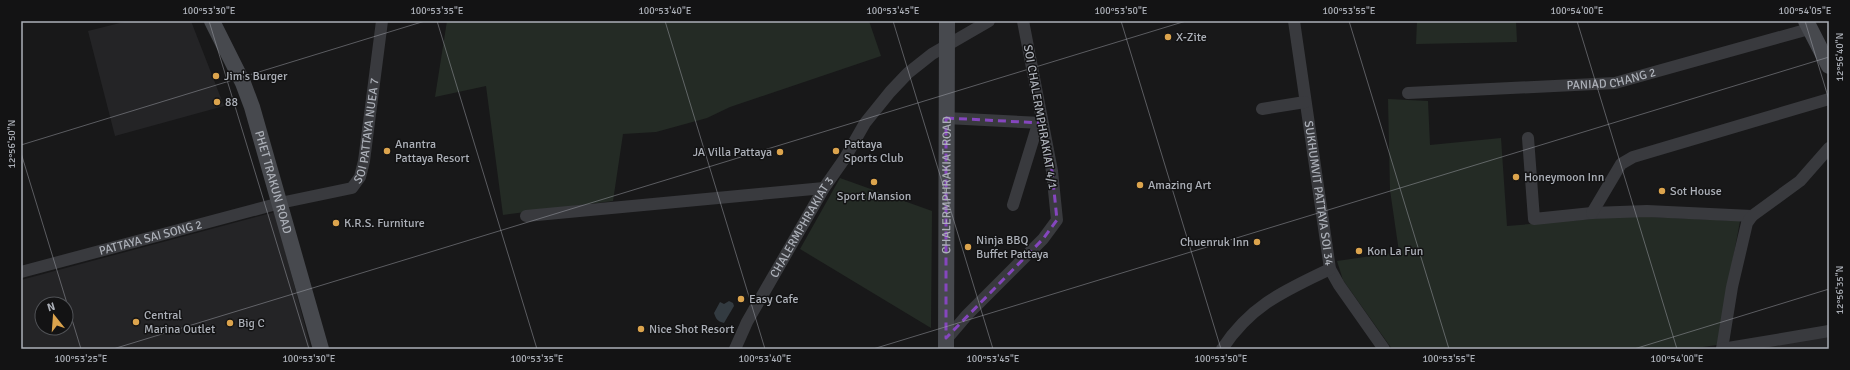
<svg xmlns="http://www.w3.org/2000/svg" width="1850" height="370" font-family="Signika,sans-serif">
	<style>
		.built { fill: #242426; fill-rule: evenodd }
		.green { fill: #242b25 }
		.water { fill: #333b41 }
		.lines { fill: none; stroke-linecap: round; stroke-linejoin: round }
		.street { stroke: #393a3e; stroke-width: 12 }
		.secondary { stroke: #47494e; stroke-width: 16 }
		.marked { fill: none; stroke: #8546be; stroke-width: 3; stroke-dasharray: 8 5; stroke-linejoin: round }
		.ticks { fill: none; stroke: #acb0b8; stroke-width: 1; stroke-opacity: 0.45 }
		.poi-dot { fill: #dca44d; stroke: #131314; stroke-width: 1.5 }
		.labels { text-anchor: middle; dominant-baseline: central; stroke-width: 3; stroke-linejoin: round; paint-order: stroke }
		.poi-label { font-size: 12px; fill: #acb0b8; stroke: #131314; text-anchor: start }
		.street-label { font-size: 12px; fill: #acb0b8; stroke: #131314 }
		.neatline { fill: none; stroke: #acb0b8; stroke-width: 1.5 }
		.ticks-label { font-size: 10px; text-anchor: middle; fill: #acb0b8 }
	</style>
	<rect width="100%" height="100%" fill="#181819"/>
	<path class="built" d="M128 21H191L224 106 115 136 88 31Z
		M275 212 311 349H21V280ZM42 304H66V328H42Z
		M1829 336V349H1755Z"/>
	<path class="green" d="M447 21H869L881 56 730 107 707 118 656 132 623 134 613 201 503 215 486 86 435 97Z
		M1417 21H1516L1517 42 1416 44Z
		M1388 99 1428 101 1430 145 1501 138 1507 226 1628 216 1740 221 1717 345 1689 349H1392L1343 280 1337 261 1399 252 1390 190Z
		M840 178 932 211 931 328 800 249Z"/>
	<path class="water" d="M729 301 733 303 734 306 724 323C717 321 716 319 714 313L720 302 724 304Z"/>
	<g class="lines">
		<g class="street">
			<path id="s1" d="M1294 21 1330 269 1339 285 1384 349"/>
			<path id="s2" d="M1408 93 1615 83 1809 29"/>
			<path d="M1262 109 1305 102"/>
			<path d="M946 118 1042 123"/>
			<path d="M1528 138 1534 219 1592 213 1647 211 1752 216"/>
			<path d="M1013 205 1038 124"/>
			<path d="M1592 213 1621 164 1633 157 1829 99"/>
			<path d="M526 216 824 188"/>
			<path id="s3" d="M21 272 280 203 352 188 360 177 364 161 382 21"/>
			<path d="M944 342 967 315 1043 239 1057 220 1052 171 1023 21"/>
			<path id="s4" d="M735 349 747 322 824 188 845 158 865 123 890 92 908 73 932 54 989 21"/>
			<path d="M1222 349C1251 305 1284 291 1330 269"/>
			<path d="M1722 349 1732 287 1747 223 1752 216 1800 181 1829 148"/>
			<path d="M1722 349 1829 331"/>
		</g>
		<g class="secondary">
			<path id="s5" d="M212 21 243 83 252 107 321 349"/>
			<path d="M1806 21 1829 66"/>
			<path id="s6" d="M946 349 947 21"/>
		</g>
	</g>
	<path class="marked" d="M946 118 1042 123 1052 171 1057 220 1043 239 946 338Z"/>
	<path class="ticks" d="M209 21 309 349M437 21 537 349M665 21 765 349M893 21 993 349M1121 21 1221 349M1349 21 1449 349M1577 21 1677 349M1805 21 1829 100M21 145 425 21M21 153 81 349M113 349 1186 21M873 349 1829 57M1634 349 1829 289"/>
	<g class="poi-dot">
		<circle cx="1168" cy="37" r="4"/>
		<circle cx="216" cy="76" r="4"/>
		<circle cx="217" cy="102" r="4"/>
		<circle cx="387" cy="151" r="4"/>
		<circle cx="836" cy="151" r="4"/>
		<circle cx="780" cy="152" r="4"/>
		<circle cx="1516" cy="177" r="4"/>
		<circle cx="874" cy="182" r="4"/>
		<circle cx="1140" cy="185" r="4"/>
		<circle cx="1662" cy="191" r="4"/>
		<circle cx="336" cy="223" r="4"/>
		<circle cx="1257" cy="242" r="4"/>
		<circle cx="968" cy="247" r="4"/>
		<circle cx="1359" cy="251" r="4"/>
		<circle cx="741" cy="299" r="4"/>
		<circle cx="136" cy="322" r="4"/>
		<circle cx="230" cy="323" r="4"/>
		<circle cx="641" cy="329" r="4"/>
	</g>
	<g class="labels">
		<g class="poi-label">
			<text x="1176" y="37">X-Zite</text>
			<text x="224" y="76">Jim's Burger</text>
			<text x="225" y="102">88</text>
			<text x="395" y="144">Anantra<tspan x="395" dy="14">Pattaya Resort</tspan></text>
			<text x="844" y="144">Pattaya<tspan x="844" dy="14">Sports Club</tspan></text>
			<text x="772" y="152" text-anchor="end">JA Villa Pattaya</text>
			<text x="1524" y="177">Honeymoon Inn</text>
			<text x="1148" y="185">Amazing Art</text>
			<text x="1670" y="191">Sot House</text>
			<text x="874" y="196" text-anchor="middle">Sport Mansion</text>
			<text x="344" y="223">K.R.S. Furniture</text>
			<text x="976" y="240">Ninja BBQ<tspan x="976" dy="14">Buffet Pattaya</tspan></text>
			<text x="1249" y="242" text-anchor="end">Chuenruk Inn</text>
			<text x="1367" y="251">Kon La Fun</text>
			<text x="749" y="299">Easy Cafe</text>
			<text x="144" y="315">Central<tspan x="144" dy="14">Marina Outlet</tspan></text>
			<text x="238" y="323">Big C</text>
			<text x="649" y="329">Nice Shot Resort</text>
		</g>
		<g class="street-label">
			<text stroke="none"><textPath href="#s2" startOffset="204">PANIAD CHANG 2</textPath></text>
			<text transform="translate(1040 117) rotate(80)">SOI CHALERMPHRAKIAT 4/1</text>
			<text stroke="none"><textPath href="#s3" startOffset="402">SOI PATTAYA NUEA 7</textPath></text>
			<text stroke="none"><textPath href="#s5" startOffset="173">PHET TRAKUN ROAD</textPath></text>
			<text stroke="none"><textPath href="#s6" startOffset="164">CHALERMPHRAKIAT ROAD</textPath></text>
			<text stroke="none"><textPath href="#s1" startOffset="174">SUKHUMVIT PATTAYA SOI 34</textPath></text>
			<text stroke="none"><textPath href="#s4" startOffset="139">CHALERMPHRAKIAT 3</textPath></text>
			<text stroke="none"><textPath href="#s3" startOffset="134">PATTAYA SAI SONG 2</textPath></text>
		</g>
	</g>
	<rect width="1850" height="370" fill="none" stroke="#131314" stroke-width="44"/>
	<g transform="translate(54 316) rotate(343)"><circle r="19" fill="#131314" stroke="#505256"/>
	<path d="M0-3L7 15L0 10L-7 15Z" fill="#dca44d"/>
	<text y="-6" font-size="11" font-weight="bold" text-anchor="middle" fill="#acb0b8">N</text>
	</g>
	<rect x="22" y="22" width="1806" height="326" class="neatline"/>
	<g class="ticks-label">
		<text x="209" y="14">100°53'30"E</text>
		<text x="437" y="14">100°53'35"E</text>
		<text x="665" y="14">100°53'40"E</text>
		<text x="893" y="14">100°53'45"E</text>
		<text x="1121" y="14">100°53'50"E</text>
		<text x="1349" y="14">100°53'55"E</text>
		<text x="1577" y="14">100°54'00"E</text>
		<text x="1805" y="14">100°54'05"E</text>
		<text transform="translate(1839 57) rotate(-90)" y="4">12°56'40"N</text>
		<text transform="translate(11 144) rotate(-90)" y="4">12°56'50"N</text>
		<text transform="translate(1839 290) rotate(-90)" y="4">12°56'35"N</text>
		<text x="81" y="362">100°53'25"E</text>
		<text x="309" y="362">100°53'30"E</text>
		<text x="537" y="362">100°53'35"E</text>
		<text x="765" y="362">100°53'40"E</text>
		<text x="993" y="362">100°53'45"E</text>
		<text x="1221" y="362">100°53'50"E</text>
		<text x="1449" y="362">100°53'55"E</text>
		<text x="1677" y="362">100°54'00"E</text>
	</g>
</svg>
